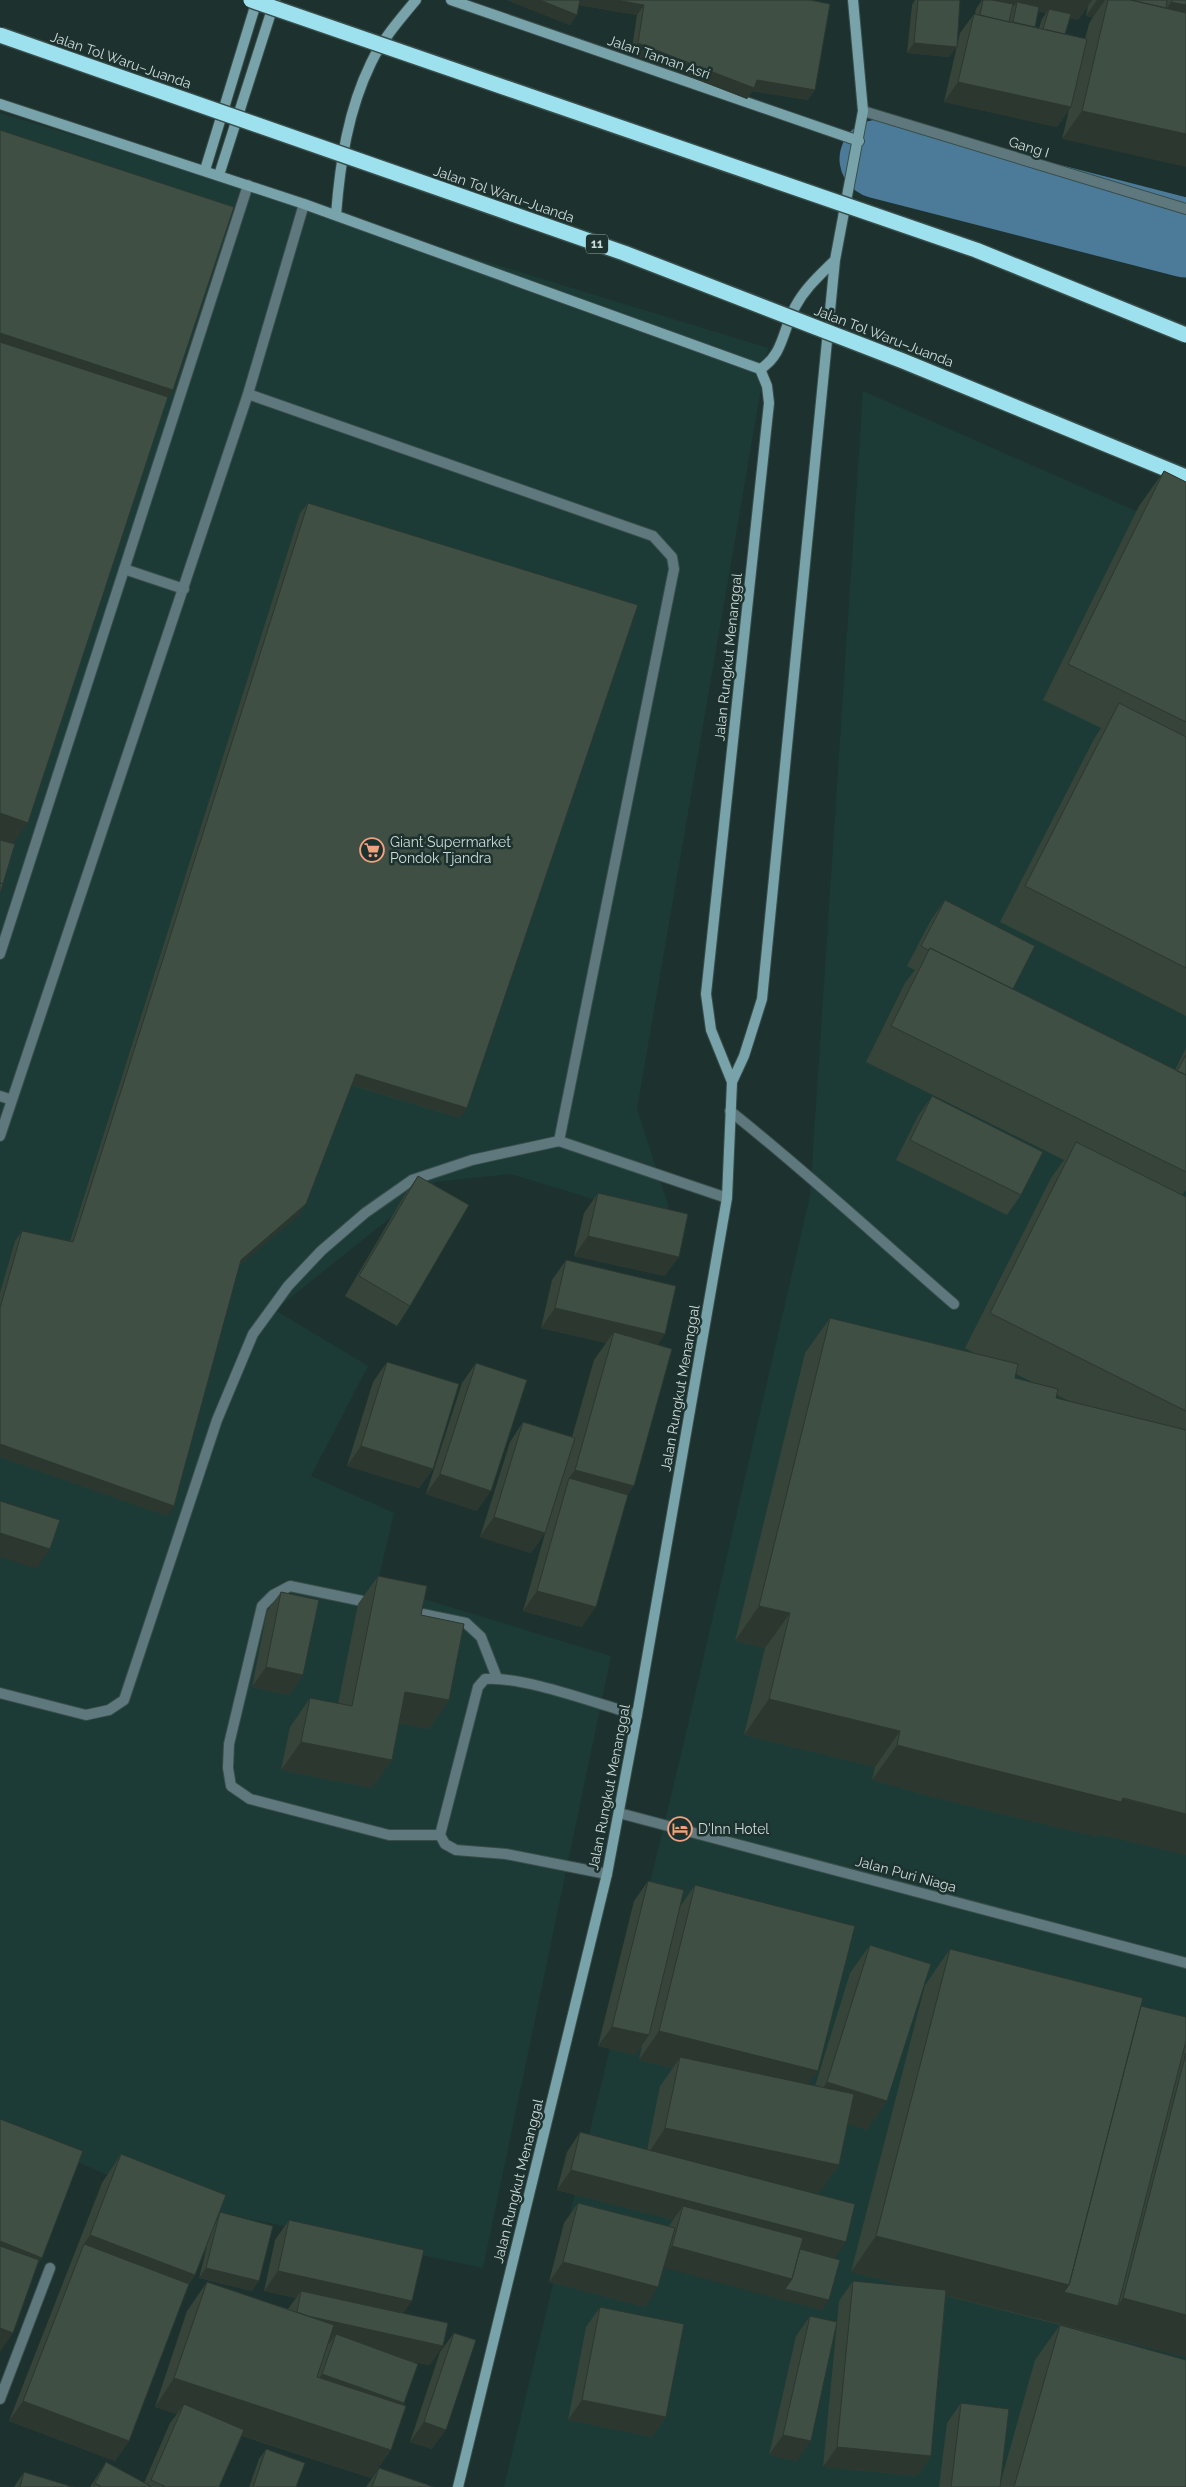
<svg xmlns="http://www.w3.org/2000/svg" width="1186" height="2487" font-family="Raleway,sans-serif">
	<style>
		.built { fill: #1c3b36 }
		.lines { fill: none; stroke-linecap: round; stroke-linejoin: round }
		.river { stroke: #4b7b99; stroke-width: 79 }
		.service-casing { stroke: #394d4a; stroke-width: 12 }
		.minor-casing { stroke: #394d4a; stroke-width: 12 }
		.secondary-casing { stroke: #394d4a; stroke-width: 12 }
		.service { stroke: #5e787d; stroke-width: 10 }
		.minor { stroke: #5e787d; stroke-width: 10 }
		.secondary { stroke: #78a3ab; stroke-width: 10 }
		.motorway-bridge-casing { stroke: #394d4a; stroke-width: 18; stroke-linecap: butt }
		.motorway-bridge { stroke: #9de1ee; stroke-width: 15 }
		.wall { fill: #36443a; fill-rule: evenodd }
		.shaded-wall { fill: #2c3730 }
		.building { fill: #3f4f44; stroke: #2c3730 }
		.labels { text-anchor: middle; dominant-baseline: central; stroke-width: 5; stroke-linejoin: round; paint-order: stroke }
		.shield { fill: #1d322f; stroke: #99a8a5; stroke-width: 1 }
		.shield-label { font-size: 12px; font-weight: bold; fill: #cedbd8 }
		.street-label { font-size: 14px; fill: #cedbd8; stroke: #1d322f }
		.poi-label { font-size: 14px; fill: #cedbd8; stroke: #1d322f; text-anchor: start }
	</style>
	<rect width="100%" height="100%" fill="#1d322f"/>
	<path class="built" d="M0 113 768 348 637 1109 674 1224 511 1174 435 1182 275 1310 368 1366 311 1476 394 1513 377 1585 611 1656 483 2268 169 2202 0 2128Z
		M863 391 1186 533V2487H504L685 1738 810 1196Z"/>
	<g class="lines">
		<path class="river" d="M879 159 1186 238"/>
		<g class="service-casing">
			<path id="service" d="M248 394 653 536 672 557 674 569 559 1141 727 1198
				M124 569 184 589
				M0 954 248 185
				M0 1096 12 1100
				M730 1111C807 1172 879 1239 954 1304
				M0 1136 248 394 304 204
				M372 1603 290 1586 273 1595 262 1606 229 1744 228 1768 231 1786 250 1799 389 1835H440
				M408 1611 466 1623 481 1637 497 1678
				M0 1693 86 1715 109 1710 124 1700 217 1420 253 1334 288 1286 321 1251 365 1213 412 1180 472 1160 559 1141
				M619 1813 1186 1963
				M607 1874 506 1854 456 1850 445 1844 440 1835 478 1687 485 1679C524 1676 597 1704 637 1715"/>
		</g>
		<g class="minor-casing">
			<path id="minor" d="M863 111 1186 209
				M0 2399 50 2268"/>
		</g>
		<g class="secondary-casing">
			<path id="secondary" d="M451 0 859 141
				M0 104 304 204 760 369
				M205 170 257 0
				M219 175 275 0
				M336 215C340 163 348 110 371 63 382 40 400 19 416 0
				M760 369C783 356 783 329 795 307 805 288 820 275 835 260
				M732 1082 711 1030 706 994 769 403 767 386 760 369
				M458 2487 607 1874 637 1715 727 1198 732 1082 744 1056 762 999 835 260 863 111 853 0"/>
		</g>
		<use href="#service" class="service"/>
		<use href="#minor" class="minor"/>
		<use href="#secondary" class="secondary"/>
		<g class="motorway-bridge-casing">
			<path id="motorway-bridge" d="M251 0 976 250 1186 335
				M0 35 624 253 903 361 1186 477"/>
		</g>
		<use href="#motorway-bridge" class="motorway-bridge"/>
	</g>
	<path class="wall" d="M507 0H810L808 100 752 91 747 99 631 54 637 15 579 5 570 25Z
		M915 0H960L949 57 907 53 912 5Z
		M982 0H1186L1062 139 1069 110 1057 127 944 102 960 33 974 14H975L976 9ZM1088 6 1086 16 1093 17 1089 24 1085 39 1065 34 1070 18 1078 20ZM1038 11 1046 13 1042 19 1039 28 1035 27Z
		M1164 471 1186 482V1016L1000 922 1094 739 1101 728 1043 700 1139 506Z
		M308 503 460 1118 351 1085 299 1215 239 1265 167 1516 0 1457V1293L15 1241 22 1231 70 1241 300 513Z
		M945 900 1013 989 1175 1070 1186 1048V1190L1182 1195 1186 1197V1855L1099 1834 1097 1837 937 1798 872 1780 875 1767 744 1735 765 1648 735 1641 805 1353 830 1318 974 1353 965 1348 1051 1178 1064 1160 866 1062 905 983 915 970 907 966 931 920ZM1016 1374 1034 1383 1015 1378ZM1057 1395 1073 1403 1056 1398Z
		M932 1096 1021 1195 1007 1215 896 1160 918 1116Z
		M418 1176 410 1306 397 1326 345 1296 404 1196Z
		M598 1193 665 1276 574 1256 584 1213Z
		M566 1260 665 1334 658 1344 628 1495 582 1627 523 1611 548 1523 545 1533 531 1553 480 1537 510 1442 523 1422 572 1437 594 1360 606 1343 541 1328 552 1280Z
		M387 1362 433 1469 419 1488 347 1466 373 1382Z
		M476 1363 477 1511 426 1494 462 1383Z
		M378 1576 421 1615 449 1700 429 1729 399 1723 392 1760 372 1788 281 1770 290 1727 310 1698 338 1704 358 1604Z
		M281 1592 303 1675 289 1695 252 1687 267 1611Z
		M648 1881 679 1908 695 1885 818 2071 808 2084 815 2086 850 1973 870 1945 887 2101 867 2130 848 2123 839 2165 819 2193 790 2187 834 2258 822 2310 664 2267 658 2287 645 2307 549 2282 564 2223 578 2203 669 2226 673 2220 557 2190 567 2152 580 2132 647 2150 660 2086 673 2068 639 2060 642 2045 635 2055 598 2046 634 1901Z
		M950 1949 1141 2006 1186 2017V2357L946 2296 931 2456 917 2476 823 2467 839 2301 853 2281 910 2287 851 2272 925 1985Z
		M121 2154 220 2213 252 2291 199 2278 207 2246 195 2275 189 2284 129 2441 115 2461 9 2421 102 2183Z
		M289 2220 404 2314 430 2365 414 2362 404 2403 403 2405 391 2450 371 2478 242 2436 219 2487H90L106 2462 144 2483 170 2423 177 2414 155 2407 187 2311 207 2282 288 2309 296 2298 264 2291 275 2240Z
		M600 2307 666 2417 652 2437 568 2420 586 2327Z
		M810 2316 797 2461 769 2455 796 2336Z
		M1060 2325 1186 2487H939L947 2423 961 2403 1000 2484 1035 2360Z
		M454 2333 432 2449 410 2442 440 2352Z
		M266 2449 296 2487H249L259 2459Z
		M379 2468 434 2487H366Z
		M24 2472 73 2487H14Z"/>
	<path class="shaded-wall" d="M507 0H540L577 15 570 25Z
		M577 0H616L644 5 637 15 574 4Z
		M986 0H1092L1078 20 1048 13 1049 9 1046 13 1016 6 1017 2 1014 6Z
		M1097 0H1105L1093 17 1086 16Z
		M1171 2 1186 5V38L1165 11Z
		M638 43 757 80 815 90 808 100 752 91 747 99 631 54Z
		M914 43 957 47 949 57 907 53Z
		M958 82 1071 107 1057 127 944 102Z
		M1082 111 1186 134V167L1062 139Z
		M0 333 173 390 148 426 0 377Z
		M0 813 28 823 8 851 0 848Z
		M356 1074 467 1108 460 1118 349 1084Z
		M306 1204 299 1215 234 1270 241 1260Z
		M588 1236 679 1257 665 1276 574 1256Z
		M555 1308 665 1334 651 1354 614 1332 606 1343 541 1328Z
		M0 1444 174 1506 167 1516 0 1457Z
		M361 1446 433 1469 419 1488 347 1466Z
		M575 1470 634 1486 614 1515 569 1478Z
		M440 1474 491 1491 477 1511 426 1494Z
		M494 1517 545 1533 531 1553 480 1537Z
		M0 1533 50 1549 37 1569 0 1557Z
		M537 1591 596 1607 582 1627 523 1611Z
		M759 1606 790 1613 765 1648 735 1641Z
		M266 1667 303 1675 289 1695 252 1687Z
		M405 1692 449 1700 429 1729 385 1720Z
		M769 1699 900 1731 875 1767 744 1735Z
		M301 1742 392 1760 372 1788 281 1770Z
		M897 1745 1186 1814V1855L1099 1834 1097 1837 937 1798 872 1780Z
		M612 2027 649 2035 635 2055 598 2046Z
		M659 2031 818 2071 798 2100 680 2057 673 2068 639 2060Z
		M827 2082 887 2101 867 2130 807 2111Z
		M665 2128 839 2165 819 2193 646 2157Z
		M571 2170 846 2242 832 2262 683 2206 673 2220 557 2190Z
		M90 2235 195 2275 175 2304 84 2244Z
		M876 2236 1069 2285 1044 2320 851 2272Z
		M0 2241 42 2258 28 2277 0 2267Z
		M672 2246 792 2279 778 2299 658 2266Z
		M563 2262 658 2287 645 2307 549 2282Z
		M206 2268 259 2281 252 2291 199 2278Z
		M278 2271 412 2301 398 2321 301 2291 296 2298 264 2291Z
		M785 2289 829 2300 822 2310 778 2299Z
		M1064 2292 1118 2306 1098 2334 1044 2320Z
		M1123 2298 1186 2315V2357L1098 2334Z
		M297 2313 443 2346 430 2365 332 2344 336 2334 329 2344 283 2333Z
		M0 2328 13 2333 0 2352Z
		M322 2374 404 2403 390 2423 308 2393Z
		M174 2378 391 2450 371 2478 179 2415 184 2404 177 2414 155 2407Z
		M582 2400 666 2417 652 2437 568 2420Z
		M23 2401 129 2441 115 2461 9 2421Z
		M424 2422 446 2430 432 2449 410 2442Z
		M783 2435 811 2441 797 2461 769 2455Z
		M837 2447 931 2456 917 2476 823 2467Z"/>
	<path class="building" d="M540 0H580L577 15Z
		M616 0H810L830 4 815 90 757 80 754 88 638 43 644 5Z
		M918 0H960L957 47 914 43Z
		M983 0H992L1013 4 1009 22 980 15Z
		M1108 0H1131L1186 13V134L1082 111Z
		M1131 0H1167L1166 8Z
		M1172 0H1186V5L1171 2Z
		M1017 2 1039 7 1035 27 1013 22Z
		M1049 9 1071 14 1065 34 1043 29Z
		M974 14 1087 39 1071 107 958 82Z
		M0 130 234 207 173 390 0 333Z
		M0 342 168 397 28 823 0 813Z
		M1164 471 1186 482V722L1068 664Z
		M308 503 638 605 467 1108 356 1074 306 1204 241 1260 174 1506 0 1444V1308L22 1231 73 1242Z
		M1119 703 1186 737V968L1025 886Z
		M0 840 15 844 3 884 0 883Z
		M0 883 3 884 0 894Z
		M945 900 1035 946 1013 989 930 948 928 950 921 946Z
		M930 948 1186 1075V1172L891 1026Z
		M1186 1055V1075L1177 1071Z
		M932 1096 1043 1152 1021 1195 910 1140Z
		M1076 1142 1186 1197V1411L990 1313Z
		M418 1176 469 1205 410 1306 359 1276Z
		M598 1193 688 1214 679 1257 588 1236Z
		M566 1260 676 1286 665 1334 555 1308Z
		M830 1318 1018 1364 1015 1378 1058 1389 1056 1398 1186 1430V1814L1123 1798 1121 1802 962 1762 897 1745 900 1731 769 1699 790 1613 759 1606Z
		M614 1332 672 1349 634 1486 575 1470Z
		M387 1362 459 1384 433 1469 361 1446Z
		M476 1363 527 1380 491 1491 440 1474Z
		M523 1422 575 1438 545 1533 494 1517Z
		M569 1478 628 1495 596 1607 537 1591Z
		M0 1501 60 1520 50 1549 0 1533Z
		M378 1576 427 1586 421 1615 464 1624 449 1700 405 1692 392 1760 301 1742 310 1698 352 1706Z
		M281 1592 319 1600 303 1675 266 1667Z
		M648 1881 684 1890 649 2035 612 2027Z
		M695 1885 855 1926 818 2071 659 2031Z
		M870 1945 931 1964 887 2101 827 2082Z
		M950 1949 1143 1998 1069 2285 876 2236Z
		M1141 2006 1186 2017V2041L1118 2306 1064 2292 1069 2285Z
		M1186 2053V2315L1123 2298Z
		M680 2057 854 2094 839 2165 665 2128Z
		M0 2119 83 2151 42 2258 0 2241Z
		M580 2132 855 2204 846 2242 571 2170Z
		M121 2154 226 2195 195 2275 90 2235Z
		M578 2203 675 2228 658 2287 563 2262Z
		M683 2206 803 2238 792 2279 672 2246Z
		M220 2212 273 2226 259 2281 206 2268Z
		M289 2220 424 2250 412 2301 278 2271Z
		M84 2244 189 2284 129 2441 23 2401Z
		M0 2246 39 2260 13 2333 0 2328Z
		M800 2249 840 2260 829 2300 785 2289 792 2279Z
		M853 2281 946 2290 931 2456 837 2447Z
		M207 2282 334 2325 317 2377 406 2406 391 2450 174 2378Z
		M301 2291 448 2323 443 2346 308 2316 297 2312Z
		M600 2307 684 2324 666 2417 582 2400Z
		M810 2316 837 2322 811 2441 783 2435Z
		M1060 2325 1186 2360V2487H1014Z
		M454 2333 476 2340 446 2430 424 2422Z
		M336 2334 418 2364 404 2403 322 2374Z
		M961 2403 1009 2409 1000 2487H951Z
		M184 2404 244 2430 219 2487H166L151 2480Z
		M266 2449 305 2463 296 2487H253Z
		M106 2462 152 2487H102L95 2483Z
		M379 2468 434 2487H372Z
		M24 2472 73 2487H20Z"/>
	<defs>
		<g id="supermarket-ring" transform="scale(1.25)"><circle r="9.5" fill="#1d322f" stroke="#f2a17e" stroke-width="1.5"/><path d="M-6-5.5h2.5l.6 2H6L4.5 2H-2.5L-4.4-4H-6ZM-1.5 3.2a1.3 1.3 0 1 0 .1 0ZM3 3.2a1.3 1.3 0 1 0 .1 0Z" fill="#f2a17e"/></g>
		<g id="hotel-ring" transform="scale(1.25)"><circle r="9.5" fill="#1d322f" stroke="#f2a17e" stroke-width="1.5"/><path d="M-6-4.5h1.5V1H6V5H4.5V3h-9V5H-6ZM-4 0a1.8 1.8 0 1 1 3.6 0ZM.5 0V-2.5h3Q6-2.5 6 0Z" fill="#f2a17e"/></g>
	</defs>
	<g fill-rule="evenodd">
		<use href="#supermarket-ring" x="372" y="850"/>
		<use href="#hotel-ring" x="680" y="1829"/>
	</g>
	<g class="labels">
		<rect class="shield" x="586" y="234.5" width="22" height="19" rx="4"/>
		<g class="shield-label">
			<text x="597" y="244">11</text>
		</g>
		<g class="street-label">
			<text transform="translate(659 57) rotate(19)">Jalan Taman Asri</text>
			<text transform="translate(121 60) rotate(19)">Jalan Tol Waru–Juanda</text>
			<text transform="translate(1029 147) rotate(17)">Gang I</text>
			<text transform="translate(504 194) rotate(19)">Jalan Tol Waru–Juanda</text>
			<text transform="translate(884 336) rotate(21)">Jalan Tol Waru–Juanda</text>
			<text transform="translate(728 657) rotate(-84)">Jalan Rungkut Menanggal</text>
			<text transform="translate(680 1388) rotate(-80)">Jalan Rungkut Menanggal</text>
			<text transform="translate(609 1787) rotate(-79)">Jalan Rungkut Menanggal</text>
			<text transform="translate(906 1874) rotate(15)">Jalan Puri Niaga</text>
			<text transform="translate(518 2181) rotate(-76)">Jalan Rungkut Menanggal</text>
		</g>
		<g class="poi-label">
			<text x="390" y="842">Giant Supermarket<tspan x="390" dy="16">Pondok Tjandra</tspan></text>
			<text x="698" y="1829">D'Inn Hotel</text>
		</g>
	</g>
</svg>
